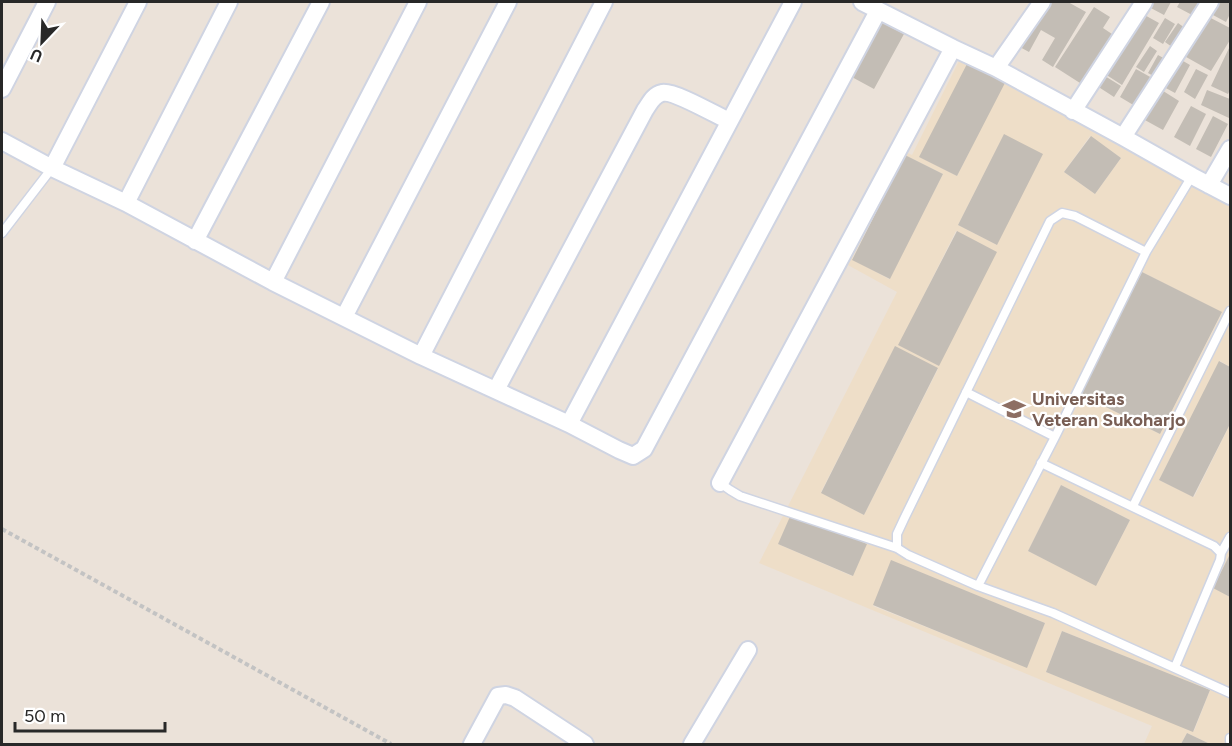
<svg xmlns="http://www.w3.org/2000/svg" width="1232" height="746" font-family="Figtree,sans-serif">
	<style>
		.education { fill: #eedec8; fill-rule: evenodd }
		.building { fill: #c3bdb5 }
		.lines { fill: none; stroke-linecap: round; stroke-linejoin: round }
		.service-casing { stroke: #cfd4e2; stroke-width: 11 }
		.minor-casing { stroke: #cfd4e2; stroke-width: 20 }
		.path { stroke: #c3c3c3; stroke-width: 4; stroke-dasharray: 4.5 3; stroke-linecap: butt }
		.service { stroke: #fff; stroke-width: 8 }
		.minor { stroke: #fff; stroke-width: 16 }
		.labels { text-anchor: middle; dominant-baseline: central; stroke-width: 4.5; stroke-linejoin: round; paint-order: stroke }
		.education-label { font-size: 18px; font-weight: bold; fill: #785e54; stroke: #fff; text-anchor: start }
	</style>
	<rect width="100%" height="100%" fill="#ebe2d9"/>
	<path class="education" d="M963 53 1230 195V367L1220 361 1159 480 1194 497 1230 424V554L1214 588 1230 597V744H1210L1187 733 1181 744H1144L1152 726 759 563 897 292 846 264 904 151 912 155ZM1005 81 957 176 920 157ZM1004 135 997 245 958 225ZM1090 136 1121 158 1095 194 1064 172ZM905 155 943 174 889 279 852 259ZM956 231 996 252 938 365 899 345ZM1142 272 1222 313 1160 434 1080 394ZM895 347 938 369 864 515 821 492ZM1061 485 1130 520 1096 585 1028 551ZM778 544 866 545 852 576ZM892 561 1045 623 1027 667 873 606ZM1062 631 1210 690 1194 731 1046 672Z"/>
	<path class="building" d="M1044 2H1068L1086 12 1053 67 1042 60 1055 38 1041 30 1029 52 1018 46Z
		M1149 2H1171L1164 15 1147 6Z
		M1180 2H1199L1201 3 1194 16 1177 7Z
		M1220 2H1230V14L1226 22 1213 15Z
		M1094 7 1110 17 1103 28 1112 34 1080 83 1055 67Z
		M1141 13 1159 23 1122 85 1105 74Z
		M1205 15 1230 28V40L1211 71 1179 53Z
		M1165 18 1175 24 1163 44 1153 38Z
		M879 21 904 34 874 89 850 76Z
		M1178 23 1185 28 1172 47 1165 42Z
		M1150 46 1157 51 1144 72 1136 67Z
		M1230 46V90L1228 94 1211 86Z
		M1158 55 1167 60 1157 78 1148 73Z
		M1178 58 1190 65 1175 93 1162 86Z
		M968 62 1006 81 957 176 919 157Z
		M1136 69 1152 78 1135 106 1120 97Z
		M1196 69 1208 75 1195 99 1184 92Z
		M1100 73 1121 86 1114 97 1094 84Z
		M1160 89 1179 101 1163 130 1143 119Z
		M1207 90 1230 99V114L1229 118 1201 105Z
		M1191 106 1206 114 1190 146 1174 137Z
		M1213 116 1228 124 1211 157 1196 149Z
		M1004 134 1043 154 997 245 958 225Z
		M1091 136 1121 158 1095 194 1064 172Z
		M905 155 943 174 890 279 852 260Z
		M957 231 997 252 939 366 898 345Z
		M1142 272 1222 312 1160 434 1080 394Z
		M895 346 938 368 864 515 821 493Z
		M1219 361 1230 367V424L1193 497 1159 480Z
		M1061 485 1130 520 1096 586 1028 551Z
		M792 512 867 544 853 576 778 544Z
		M1230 554V597L1213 588Z
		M891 560 1045 623 1027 668 873 605Z
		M1062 631 1210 690 1193 732 1046 672Z
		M1187 733 1210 744H1181Z"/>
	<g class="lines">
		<g class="service-casing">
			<path id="service" d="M2 233 52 168
				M966 392 1055 437
				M1041 463 1214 546 1221 553
				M720 483 730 490 740 496 897 548 908 555 978 586 1053 613 1230 693
				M1133 506 1230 311
				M897 548V534L904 519 1050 221 1062 213 1075 216 1146 252
				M978 586 1055 437 1146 252 1192 176
				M1175 667 1220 560 1221 553 1230 537
				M1230 738V741"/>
		</g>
		<g class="minor-casing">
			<path id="minor" d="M862 2 953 48 996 68 1123 137 1192 176 1230 196
				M996 68 1042 2
				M2 89 47 2
				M1073 111 1144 2
				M1123 137 1210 2
				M2 141 52 168 126 203 273 282 421 356 569 424 619 450 633 456 644 449 878 11
				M52 168 138 2
				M1209 185 1230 149
				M126 203 229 2
				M195 241 321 2
				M273 282 418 2
				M344 317 508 2
				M421 356 604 2
				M496 390 645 110C650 103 653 95 662 93 673 90 716 115 729 121
				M569 424 793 2
				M720 483 953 48
				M472 744 498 696 506 695 515 698 585 744
				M692 744 748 650"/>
		</g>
		<path class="path" d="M2 529 391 744"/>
		<use href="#service" class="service"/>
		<use href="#minor" class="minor"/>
	</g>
	<defs>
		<g id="university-bare" transform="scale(1.8)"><path d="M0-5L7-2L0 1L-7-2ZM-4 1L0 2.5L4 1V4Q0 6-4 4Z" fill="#8d6e63" stroke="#fff" stroke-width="2.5" paint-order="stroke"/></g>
	</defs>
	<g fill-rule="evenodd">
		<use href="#university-bare" x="1014" y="409"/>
	</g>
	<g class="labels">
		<g class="education-label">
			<text x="1032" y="399">Universitas<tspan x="1032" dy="21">Veteran Sukoharjo</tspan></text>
		</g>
	</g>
	<rect width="1232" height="746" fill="none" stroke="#282828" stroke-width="6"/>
	<g transform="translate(42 42) rotate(203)" stroke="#ffffff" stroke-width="4.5" paint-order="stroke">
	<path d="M0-4.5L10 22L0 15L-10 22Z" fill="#282828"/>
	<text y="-9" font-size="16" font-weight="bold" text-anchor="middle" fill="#282828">U</text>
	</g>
	<path d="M15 722v9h150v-9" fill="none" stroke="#282828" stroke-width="3"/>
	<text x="24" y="722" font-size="18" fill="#282828" stroke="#ffffff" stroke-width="4.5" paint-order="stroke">50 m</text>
</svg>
